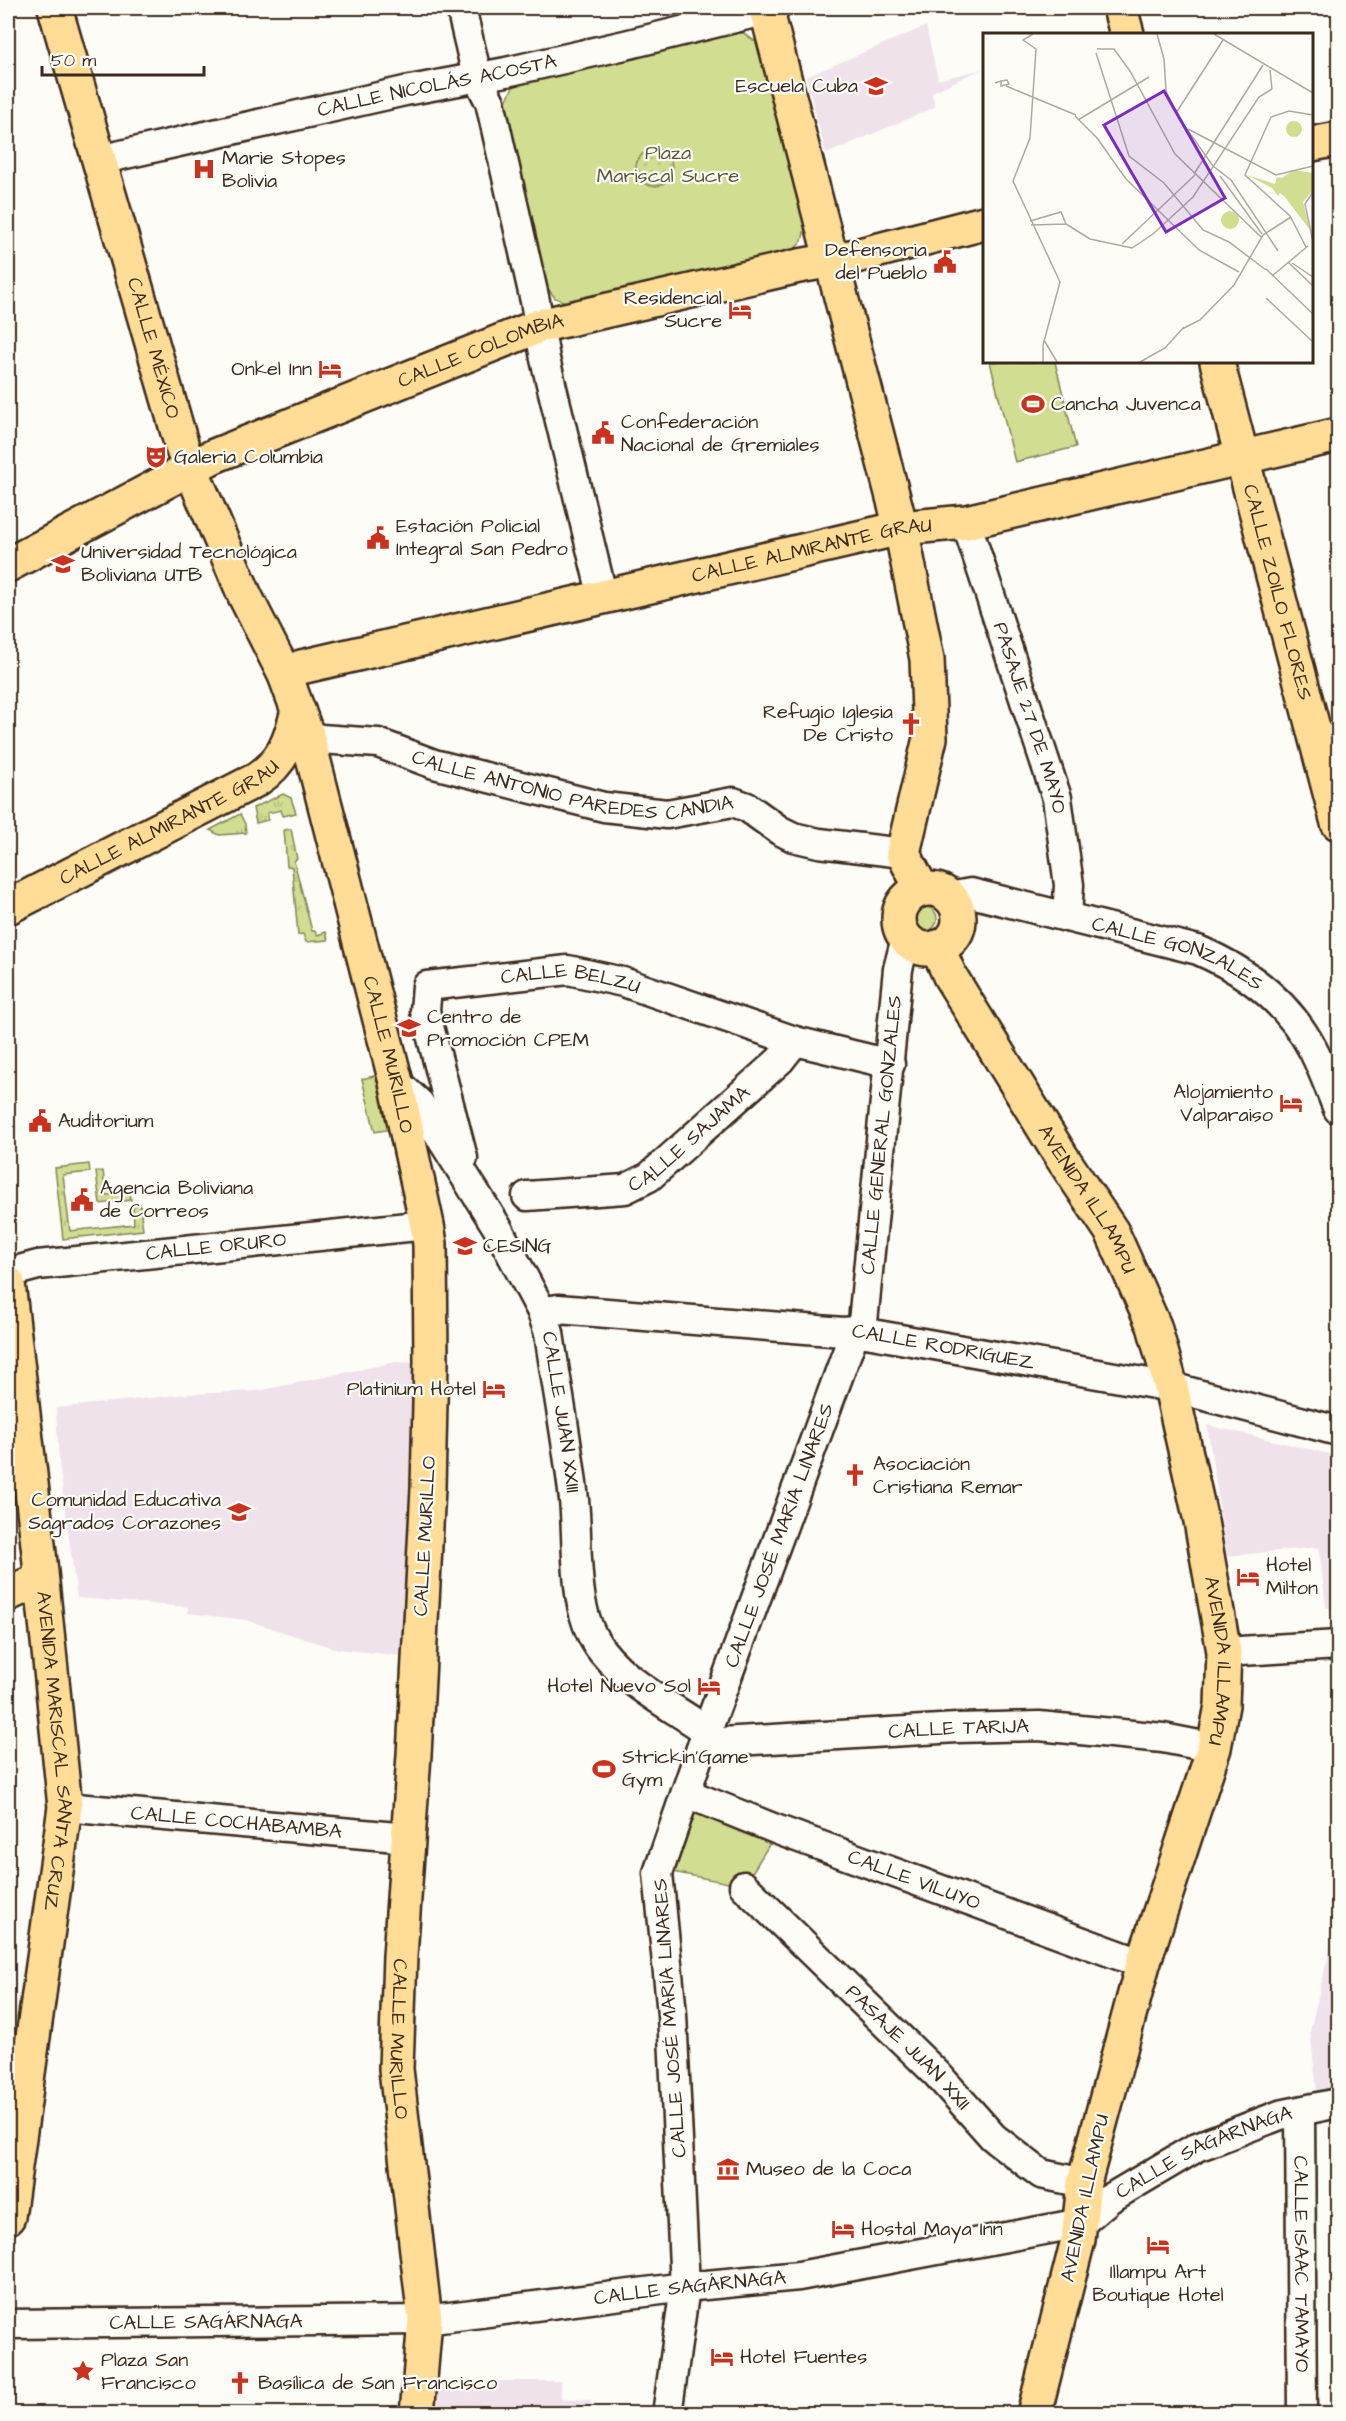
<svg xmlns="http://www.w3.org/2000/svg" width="1346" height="2421" font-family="'Architects Daughter',sans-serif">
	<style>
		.built { fill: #efe2eb }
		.grass { fill: url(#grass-tufts); stroke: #868457; stroke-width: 1.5 }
		.park { fill: #d1dd90; stroke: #868457; stroke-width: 1.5 }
		.garden { fill: url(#garden-dots); stroke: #868457; stroke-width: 1.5 }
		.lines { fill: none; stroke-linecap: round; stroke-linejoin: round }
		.minor-casing { stroke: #3b2a1e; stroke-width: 33 }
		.major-casing { stroke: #3b2a1e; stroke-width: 38 }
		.minor { stroke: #fdfcf7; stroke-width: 28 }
		.major { stroke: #ffdd96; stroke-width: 33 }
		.labels { text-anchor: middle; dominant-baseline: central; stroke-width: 4.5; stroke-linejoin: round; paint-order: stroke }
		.street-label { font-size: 20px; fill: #3b2a1e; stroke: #fdfcf7 }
		.poi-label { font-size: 20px; fill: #3b2a1e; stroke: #fdfcf7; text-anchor: start }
		.park-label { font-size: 20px; fill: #60573a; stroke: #fdfcf7 }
		.inset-road { fill: none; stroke: #afa8a0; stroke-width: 1.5 }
		.view { fill: #7b2cbf; fill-opacity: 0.15; stroke: #7b2cbf; stroke-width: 3 }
		.inset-edge { fill: none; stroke: #3b2a1e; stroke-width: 3 }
	</style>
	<defs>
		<pattern id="grass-tufts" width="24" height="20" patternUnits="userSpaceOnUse" patternTransform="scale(1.5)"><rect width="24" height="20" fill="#d1dd90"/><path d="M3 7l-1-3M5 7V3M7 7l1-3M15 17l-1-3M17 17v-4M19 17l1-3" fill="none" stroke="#b4be7c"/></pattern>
		<pattern id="garden-dots" width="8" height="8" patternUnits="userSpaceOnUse" patternTransform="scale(1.5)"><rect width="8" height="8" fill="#d1dd90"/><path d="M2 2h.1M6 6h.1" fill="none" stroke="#b4be7c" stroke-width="1.8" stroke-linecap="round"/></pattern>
	</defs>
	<rect width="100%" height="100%" fill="#fdfcf7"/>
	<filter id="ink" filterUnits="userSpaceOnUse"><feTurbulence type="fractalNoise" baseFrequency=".0167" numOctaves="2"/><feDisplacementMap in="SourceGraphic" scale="12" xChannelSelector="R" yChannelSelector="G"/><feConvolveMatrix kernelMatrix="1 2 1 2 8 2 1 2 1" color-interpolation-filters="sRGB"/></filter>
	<g filter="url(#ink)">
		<path class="built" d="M926 26 938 80 982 69 932 92 935 107 826 154 806 77Z
			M396 1362 421 1363 404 1656 337 1649 246 1620 188 1613V1607L77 1598 59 1462 56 1408 188 1394 258 1391Z
			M1207 1425 1338 1456V1607L1326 1608 1319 1547 1227 1556Z
			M1338 1915V2097L1318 2099 1310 2031Z
			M424 2381H561V2399L591 2400 590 2413 423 2414Z"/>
		<path class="grass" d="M283 794 291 798 296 813 283 816 281 810 267 813 268 820 256 823 253 808Z
			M240 814 245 824 246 833 219 835 210 830Z
			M291 829 297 859 294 861 312 931H315L317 935 326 932 328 940 306 942 303 934 298 935 292 867 287 866 284 830Z
			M89 1164 90 1172 63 1175 70 1231 134 1224 133 1206 140 1204 143 1230 63 1239 55 1168Z
			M103 1171 106 1195 130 1193 131 1200 100 1204 96 1172Z"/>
		<path class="park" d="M734 33H743L759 44 806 224 802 241 792 252 568 303 555 298 546 286 505 103 513 87 521 82Z
			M990 362H1055L1076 447 1015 462Z
			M913 919a12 12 0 1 1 24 0a12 12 0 1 1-24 0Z
			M378 1075 392 1129 375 1132 362 1079Z
			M691 1811 778 1830 744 1886 662 1870Z"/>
		<path class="garden" d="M636 168a18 18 0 1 1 36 0a18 18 0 1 1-36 0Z"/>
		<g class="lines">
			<g class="minor-casing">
				<g id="minor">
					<path d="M461 8 477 76 490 102 535 301 545 359 603 598"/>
					<path id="s1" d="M99 160 405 91 506 72 625 45 775 8"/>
					<path id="s2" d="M966 522 1057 798 1069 885 1067 917"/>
					<path id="s3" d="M307 735 321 739 378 743 434 764 604 807 667 814 733 802 747 807 779 830 793 837 819 843 903 853"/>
					<path id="s4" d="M949 897 971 893 1198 950C1247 971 1288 1002 1313 1050 1323 1069 1330 1090 1338 1109"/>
					<path id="s5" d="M396 1082 419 1103 497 1227 542 1312 549 1333C557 1389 568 1445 574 1500 579 1547 571 1613 602 1651 629 1685 671 1706 707 1731"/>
					<path id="s6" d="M463 1158 425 1011 427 986 568 970 623 982 795 1041 890 1064"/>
					<path id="s7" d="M527 1196 625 1189 649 1177 780 1060 795 1041"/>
					<path id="s8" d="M8 1273 38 1265 427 1225"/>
					<path id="s9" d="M542 1312 558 1309 843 1332 855 1331 1171 1387 1338 1431"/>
					<path d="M1224 1652 1338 1645"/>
					<path id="s10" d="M703 1743 957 1728 1039 1726 1163 1738 1214 1748"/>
					<path id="s11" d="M686 1793 778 1830 1143 1964"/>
					<path id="s12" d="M65 1807 408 1838"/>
					<path id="s13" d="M744 1886 937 2074 993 2137 1041 2174 1084 2183"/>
					<path id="s14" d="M1300 2112 1302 2414"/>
					<path id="s15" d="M8 2324 425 2320 685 2287 799 2276 1081 2223 1109 2199 1197 2147 1280 2115 1338 2103"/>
					<path id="s16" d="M667 2414 685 2287 672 2014 658 1873 707 1731 855 1331 863 1322 898 969 906 938"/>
				</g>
			</g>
			<g class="major-casing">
				<g id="major">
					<path id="s17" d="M55 8 183 450 245 596 285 675 307 735 396 1082 427 1225 430 1244 431 1361 428 1488 414 1755 400 1956 396 2069 425 2320 417 2414"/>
					<path d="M766 8 901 528 927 659 930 738 903 853 916 878 920 890"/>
					<path d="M1120 8 1127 34"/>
					<path d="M1312 144 1338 139"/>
					<path id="s18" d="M1217 362 1338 823"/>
					<path id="s19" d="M8 565 214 456 539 326 799 266 856 256 984 223"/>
					<path id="s20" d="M285 675 301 667 901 528 966 522 1338 435"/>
					<circle cx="929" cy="919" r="30"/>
					<path id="s21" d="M8 907 256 780C283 763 291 740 298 710"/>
					<path id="s22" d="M937 947 950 976 1061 1156 1112 1232 1154 1326 1171 1387 1201 1521 1224 1652 1222 1705 1214 1748 1143 1964 1084 2183 1078 2240 1034 2414"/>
					<path id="s23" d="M8 1283 39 1553 65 1807 8 2217"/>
					<path d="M8 1594 41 1579"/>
				</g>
			</g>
			<use href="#minor" class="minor"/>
			<use href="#major" class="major"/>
		</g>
	</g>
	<defs>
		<g id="school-bare" transform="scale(1.8)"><path d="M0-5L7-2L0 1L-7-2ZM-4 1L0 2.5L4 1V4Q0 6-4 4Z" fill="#c8321e" stroke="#fdfcf7" stroke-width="2.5" paint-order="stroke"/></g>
		<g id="hospital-bare" transform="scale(1.8)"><path d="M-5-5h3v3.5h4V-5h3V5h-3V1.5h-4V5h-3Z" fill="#c8321e" stroke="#fdfcf7" stroke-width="2.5" paint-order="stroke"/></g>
		<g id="civic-bare" transform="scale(1.8)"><path d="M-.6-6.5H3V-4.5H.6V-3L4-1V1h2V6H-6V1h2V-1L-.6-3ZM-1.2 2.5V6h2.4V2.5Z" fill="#c8321e" stroke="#fdfcf7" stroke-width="2.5" paint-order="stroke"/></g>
		<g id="hotel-bare" transform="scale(1.8)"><path d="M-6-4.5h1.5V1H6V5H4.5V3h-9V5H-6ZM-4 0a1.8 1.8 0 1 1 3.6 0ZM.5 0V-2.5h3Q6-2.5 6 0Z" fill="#c8321e" stroke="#fdfcf7" stroke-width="2.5" paint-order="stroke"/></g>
		<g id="stadium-bare" transform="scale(1.8)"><path d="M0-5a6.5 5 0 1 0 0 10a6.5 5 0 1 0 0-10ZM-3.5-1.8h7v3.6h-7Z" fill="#c8321e" stroke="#fdfcf7" stroke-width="2.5" paint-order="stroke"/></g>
		<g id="theatre-bare" transform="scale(1.8)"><path d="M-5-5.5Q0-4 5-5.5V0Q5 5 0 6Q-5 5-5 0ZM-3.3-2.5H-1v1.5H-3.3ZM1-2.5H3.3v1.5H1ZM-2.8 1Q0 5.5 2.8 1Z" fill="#c8321e" stroke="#fdfcf7" stroke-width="2.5" paint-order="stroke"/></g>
		<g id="university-bare" transform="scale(1.8)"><path d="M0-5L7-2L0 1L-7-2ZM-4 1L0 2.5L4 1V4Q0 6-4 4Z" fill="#c8321e" stroke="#fdfcf7" stroke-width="2.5" paint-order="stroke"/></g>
		<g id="church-bare" transform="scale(1.8)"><path d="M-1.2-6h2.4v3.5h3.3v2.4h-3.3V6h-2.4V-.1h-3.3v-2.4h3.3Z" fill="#c8321e" stroke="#fdfcf7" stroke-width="2.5" paint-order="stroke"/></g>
		<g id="museum-bare" transform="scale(1.8)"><path d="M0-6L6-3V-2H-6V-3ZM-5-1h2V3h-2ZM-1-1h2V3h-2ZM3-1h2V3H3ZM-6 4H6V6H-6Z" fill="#c8321e" stroke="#fdfcf7" stroke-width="2.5" paint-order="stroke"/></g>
		<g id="sight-bare" transform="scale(1.8)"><path d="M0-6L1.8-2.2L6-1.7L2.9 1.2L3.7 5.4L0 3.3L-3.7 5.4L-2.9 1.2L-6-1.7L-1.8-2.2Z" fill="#c8321e" stroke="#fdfcf7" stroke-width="2.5" paint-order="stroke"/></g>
	</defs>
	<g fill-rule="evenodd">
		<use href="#school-bare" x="876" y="86"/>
		<use href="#hospital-bare" x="204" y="169"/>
		<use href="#civic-bare" x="945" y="262"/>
		<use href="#hotel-bare" x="740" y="310"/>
		<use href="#hotel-bare" x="330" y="369"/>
		<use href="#stadium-bare" x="1033" y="404"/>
		<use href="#civic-bare" x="603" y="433"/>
		<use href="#theatre-bare" x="156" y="457"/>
		<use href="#civic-bare" x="378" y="538"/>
		<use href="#university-bare" x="63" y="564"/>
		<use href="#church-bare" x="911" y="724"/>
		<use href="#university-bare" x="409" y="1028"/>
		<use href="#hotel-bare" x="1291" y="1103"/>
		<use href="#civic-bare" x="40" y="1121"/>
		<use href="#civic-bare" x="82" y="1200"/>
		<use href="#school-bare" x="465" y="1246"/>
		<use href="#hotel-bare" x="494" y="1389"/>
		<use href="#church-bare" x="855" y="1475"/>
		<use href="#school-bare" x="239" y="1512"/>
		<use href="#hotel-bare" x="1248" y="1577"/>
		<use href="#hotel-bare" x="709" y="1686"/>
		<use href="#stadium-bare" x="604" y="1769"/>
		<use href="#museum-bare" x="728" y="2169"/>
		<use href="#hotel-bare" x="843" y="2229"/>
		<use href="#hotel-bare" x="1158" y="2245"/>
		<use href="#hotel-bare" x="722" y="2357"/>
		<use href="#sight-bare" x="83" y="2371"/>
		<use href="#church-bare" x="240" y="2383"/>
	</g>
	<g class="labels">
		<g class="street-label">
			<text stroke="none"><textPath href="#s1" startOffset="346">CALLE NICOLÁS ACOSTA</textPath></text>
			<text stroke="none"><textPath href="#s17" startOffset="354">CALLE MÉXICO</textPath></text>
			<text stroke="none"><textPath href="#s19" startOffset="520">CALLE COLOMBIA</textPath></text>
			<text stroke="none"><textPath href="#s20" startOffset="542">CALLE ALMIRANTE GRAU</textPath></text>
			<text stroke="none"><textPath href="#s18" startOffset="238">CALLE ZOILO FLORES</textPath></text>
			<text stroke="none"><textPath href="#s2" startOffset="206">PASAJE 27 DE MAYO</textPath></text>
			<text stroke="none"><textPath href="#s3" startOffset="273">CALLE ANTONIO PAREDES CANDIA</textPath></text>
			<text stroke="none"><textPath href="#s21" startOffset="182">CALLE ALMIRANTE GRAU</textPath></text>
			<text stroke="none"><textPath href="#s4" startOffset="238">CALLE GONZALES</textPath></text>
			<text stroke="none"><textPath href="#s6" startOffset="322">CALLE BELZU</textPath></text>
			<text stroke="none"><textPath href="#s17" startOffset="1101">CALLE MURILLO</textPath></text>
			<text stroke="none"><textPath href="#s7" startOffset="180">CALLE SAJAMA</textPath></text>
			<text stroke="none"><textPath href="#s16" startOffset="1320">CALLE GENERAL GONZALES</textPath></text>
			<text stroke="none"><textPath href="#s22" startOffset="294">AVENIDA ILLAMPU</textPath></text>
			<text stroke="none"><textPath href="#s8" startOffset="210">CALLE ORURO</textPath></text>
			<text stroke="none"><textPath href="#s9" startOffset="404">CALLE RODRIGUEZ</textPath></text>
			<text stroke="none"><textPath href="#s5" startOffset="376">CALLE JUAN XXIII</textPath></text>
			<text stroke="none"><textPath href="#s16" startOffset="902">CALLE JOSÉ MARÍA LINARES</textPath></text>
			<text transform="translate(425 1536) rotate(-87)">CALLE MURILLO</text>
			<text stroke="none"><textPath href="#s22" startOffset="780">AVENIDA ILLAMPU</textPath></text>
			<text stroke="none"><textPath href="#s10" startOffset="256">CALLE TARIJA</textPath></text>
			<text stroke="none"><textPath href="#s23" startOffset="471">AVENIDA MARISCAL SANTA CRUZ</textPath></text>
			<text stroke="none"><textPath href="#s12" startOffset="172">CALLE COCHABAMBA</textPath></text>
			<text stroke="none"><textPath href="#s11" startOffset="244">CALLE VILUYO</textPath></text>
			<text transform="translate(670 2018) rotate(-94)">CALLE JOSÉ MARÍA LINARES</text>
			<text stroke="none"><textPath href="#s17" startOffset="2091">CALLE MURILLO</textPath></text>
			<text stroke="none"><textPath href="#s13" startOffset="230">PASAJE JUAN XXII</textPath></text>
			<text stroke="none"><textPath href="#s15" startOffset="1224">CALLE SAGÁRNAGA</textPath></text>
			<text transform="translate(1085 2198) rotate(-78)">AVENIDA ILLAMPU</text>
			<text stroke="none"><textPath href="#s14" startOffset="152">CALLE ISAAC TAMAYO</textPath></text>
			<text stroke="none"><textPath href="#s15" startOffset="684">CALLE SAGÁRNAGA</textPath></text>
			<text stroke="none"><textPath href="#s15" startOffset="198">CALLE SAGÁRNAGA</textPath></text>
		</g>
		<g class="poi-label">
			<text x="858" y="86" text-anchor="end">Escuela Cuba</text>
			<text x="222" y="158">Marie Stopes<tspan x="222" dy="23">Bolivia</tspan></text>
			<text x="927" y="250" text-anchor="end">Defensoria<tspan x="927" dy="23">del Pueblo</tspan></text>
			<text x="722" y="298" text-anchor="end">Residencial<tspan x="722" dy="23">Sucre</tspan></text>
			<text x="312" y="369" text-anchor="end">Onkel Inn</text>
			<text x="1051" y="404">Cancha Juvenca</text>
			<text x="621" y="422">Confederación<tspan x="621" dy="23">Nacional de Gremiales</tspan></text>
			<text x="174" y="457">Galeria Columbia</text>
			<text x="396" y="526">Estación Policial<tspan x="396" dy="23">Integral San Pedro</tspan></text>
			<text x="81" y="552">Universidad Tecnológica<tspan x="81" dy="23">Boliviana UTB</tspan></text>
			<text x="893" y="712" text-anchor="end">Refugio Iglesia<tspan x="893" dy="23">De Cristo</tspan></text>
			<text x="427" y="1017">Centro de<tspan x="427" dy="23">Promoción CPEM</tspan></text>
			<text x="1273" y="1092" text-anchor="end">Alojamiento<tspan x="1273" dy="23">Valparaiso</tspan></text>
			<text x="58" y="1121">Auditorium</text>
			<text x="100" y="1188">Agencia Boliviana<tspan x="100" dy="23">de Correos</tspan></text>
			<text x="483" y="1246">CESING</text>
			<text x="476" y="1389" text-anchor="end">Platinium Hotel</text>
			<text x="873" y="1464">Asociación<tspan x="873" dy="23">Cristiana Remar</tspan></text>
			<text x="221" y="1500" text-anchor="end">Comunidad Educativa<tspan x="221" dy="23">Sagrados Corazones</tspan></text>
			<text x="1266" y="1565">Hotel<tspan x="1266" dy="23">Milton</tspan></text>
			<text x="691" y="1686" text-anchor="end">Hotel Nuevo Sol</text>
			<text x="622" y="1757">Strickin’Game<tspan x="622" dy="23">Gym</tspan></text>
			<text x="746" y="2169">Museo de la Coca</text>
			<text x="861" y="2229">Hostal Maya Inn</text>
			<text x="1158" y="2272" text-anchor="middle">Illampu Art<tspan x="1158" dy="23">Boutique Hotel</tspan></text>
			<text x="740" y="2357">Hotel Fuentes</text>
			<text x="101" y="2360">Plaza San<tspan x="101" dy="23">Francisco</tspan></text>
			<text x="258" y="2383">Basílica de San Francisco</text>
		</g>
		<g class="park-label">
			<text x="668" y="153">Plaza<tspan x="668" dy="23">Mariscal Sucre</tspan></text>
		</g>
	</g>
	<g transform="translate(983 33)">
		<rect width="330" height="330" fill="#fdfcf7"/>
		<path d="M303 96a8 8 0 1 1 16 0a8 8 0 1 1-16 0ZM311 137 329 140 330 146V157L320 169 327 197 301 163 297 160 295 163 289 155 264 142 292 151 294 144 299 145ZM238 187a9 9 0 1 1 18 0a9 9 0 1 1-18 0Z" fill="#d1dd90"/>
		<path class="inset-road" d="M50 1 40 7 53 16 47 105 30 148 77 249 60 312V329M174 1 181 26 183 58 196 85 230 133 248 147 295 218M231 1 330 60M114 16H131L147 38 192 121 278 204M113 20 146 123 181 150 220 197 246 209 283 237M287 37 289 56M12 50 18 48 24 47 26 51 18 53V48M23 53 93 82M193 80 240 7M92 83 114 105 143 146 216 217 256 239M95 87 166 44M205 96 293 142 330 133M211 141 280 32M237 143 279 201M330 159 322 171 330 209M47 188 78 179 83 191M83 191 107 206M48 192 83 191M107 206 149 215 170 201 210 164 276 64 289 56M139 211 212 142M323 214 307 183 262 142 288 84 306 78 330 82M305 229 330 253M309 230 330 244M283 236 330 281M289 243 325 213M283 265 330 309M199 296 217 287 251 252 280 202 308 184M61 307 74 329M157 329 182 315 201 294"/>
		<path class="view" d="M181 58 242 165 183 199 121 92Z"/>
		<rect width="330" height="330" class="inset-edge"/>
	</g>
	<rect width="1346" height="2421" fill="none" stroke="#fdfcf7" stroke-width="30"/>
	<rect x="15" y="15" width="1316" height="2391" fill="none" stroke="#3b2a1e" stroke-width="2" filter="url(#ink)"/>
	<path d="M42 66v9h162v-9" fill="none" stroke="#3b2a1e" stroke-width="3"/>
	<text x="51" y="66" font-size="18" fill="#3b2a1e" stroke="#fdfcf7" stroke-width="4.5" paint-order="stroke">50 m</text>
</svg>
